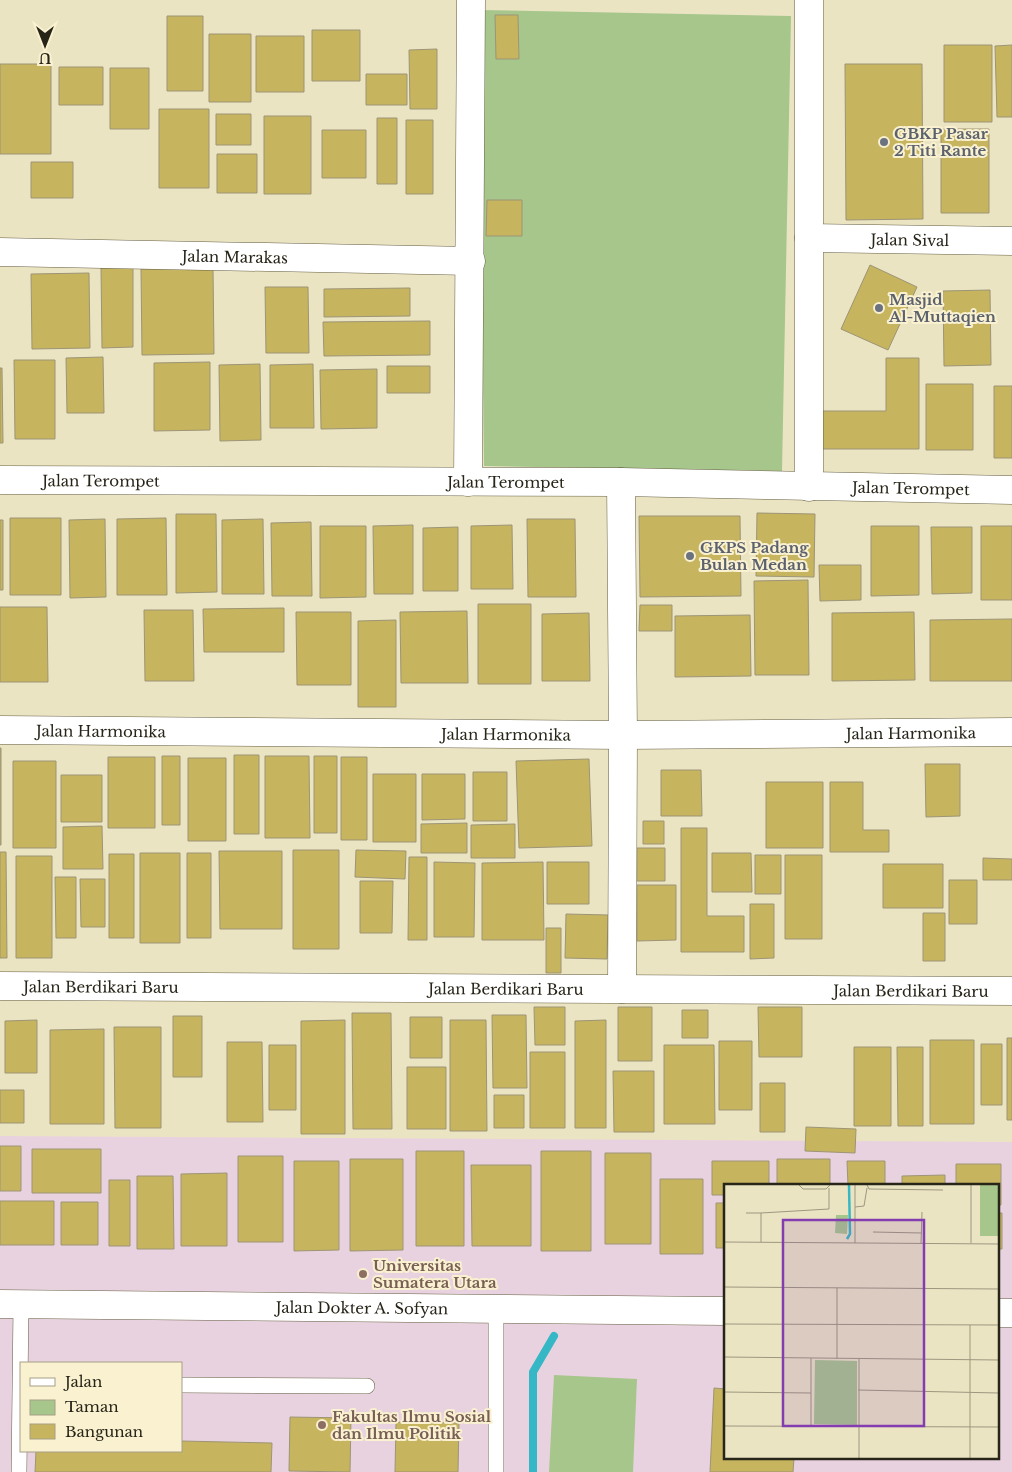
<svg xmlns="http://www.w3.org/2000/svg" width="1012" height="1472" font-family="'Libre Baskerville',serif">
	<style>
		.education { fill: #e9d2df; fill-rule: evenodd }
		.green { fill: #a6c68c }
		.lines { fill: none; stroke-linecap: round; stroke-linejoin: round }
		.stream { stroke: #36b7c5; stroke-width: 8 }
		.building { fill: #c7b45e; stroke: #9c9576 }
		.service-casing { stroke: #665f43; stroke-width: 16 }
		.minor-casing { stroke: #665f43; stroke-width: 29 }
		.tertiary-casing { stroke: #665f43; stroke-width: 29 }
		.service { stroke: #fff; stroke-width: 15 }
		.minor { stroke: #fff; stroke-width: 28 }
		.tertiary { stroke: #fff; stroke-width: 28 }
		.worship-dot { fill: #6b7280; stroke: #f9f1d0; stroke-width: 2 }
		.education-dot { fill: #8d6e63; stroke: #f9f1d0; stroke-width: 2 }
		.labels { text-anchor: middle; dominant-baseline: central; stroke-width: 4; stroke-linejoin: round; paint-order: stroke }
		.worship-label { font-size: 15px; font-weight: bold; fill: #5b616d; stroke: #f9f1d0; text-anchor: start }
		.street-label { font-size: 15px; fill: #272418; stroke: #f9f1d0 }
		.education-label { font-size: 15px; font-weight: bold; fill: #785e54; stroke: #f9f1d0; text-anchor: start }
		.inset-river { fill: none; stroke: #36b7c5; stroke-width: 2.5 }
		.inset-road { fill: none; stroke: #9d977f; stroke-width: 1 }
		.view { fill: #843db0; fill-opacity: 0.15; stroke: #843db0; stroke-width: 2.5 }
		.inset-edge { fill: none; stroke: #272418; stroke-width: 2.5 }
	</style>
	<rect width="100%" height="100%" fill="#ebe4c3"/>
	<path class="education" d="M0 1136 1012 1142V1472H0ZM726 1186H998V1458H726ZM21 1363H181V1451H21Z"/>
	<path class="green" d="M478 10 791 16 782 471 484 466Z
		M554 1375 637 1379 633 1472H549Z"/>
	<g class="lines">
		<path class="stream" d="M533 1472V1372L554 1336"/>
	</g>
	<path class="building" d="M495 15H518L519 59H496Z
		M167 16H203V91H167Z
		M312 30H360V81H312Z
		M209 34H251V102H209Z
		M256 36H304V92H256Z
		M944 45H992V122H944Z
		M1012 45V117H997L995 46Z
		M437 49V109H410L409 50Z
		M0 64H51V154H0Z
		M845 64H922L923 219 846 220Z
		M59 67H103V105H59Z
		M110 68H149V129H110Z
		M366 74H407V105H366Z
		M159 109H209V188H159Z
		M216 114H251V145H216Z
		M264 116H311V194H264Z
		M377 118H397V184H377Z
		M406 120H433V194H406Z
		M941 129H989V213H941Z
		M322 130H366V178H322Z
		M217 154H257V193H217Z
		M31 162H73V198H31Z
		M487 200H522V236H486Z
		M870 265 917 287 888 350 841 329Z
		M133 267V347L102 348 101 268Z
		M213 268 214 354 142 355 141 269Z
		M89 273 90 348 32 349 31 274Z
		M265 287H308L309 353H266Z
		M410 288V316L324 317V289Z
		M990 290 991 365 944 366 943 291Z
		M430 321V355L324 356 323 322Z
		M103 357 104 413H67L66 358Z
		M886 358H919V449H818V411H886Z
		M14 360H55V439H15Z
		M210 362V430L154 431V363Z
		M260 364 261 440 220 441 219 365Z
		M313 364 314 428H270V365Z
		M387 366H430V393H387Z
		M0 368H2L3 443H0Z
		M377 369V428L321 429 320 370Z
		M926 384H973V450H926Z
		M994 386H1012V458H994Z
		M757 513 815 514 814 577 756 576Z
		M176 514H216L217 592 176 593Z
		M639 516H740L741 596 640 597Z
		M10 518H61V595H10Z
		M166 518 167 595H117V519Z
		M105 519 106 597 70 598 69 520Z
		M263 519 264 594H222V520Z
		M527 519H575L576 597H528Z
		M0 520H3V590H0Z
		M311 522 312 596H272L271 523Z
		M413 525V594H374L373 526Z
		M512 525 513 589H471V526Z
		M320 526H366V597L320 598Z
		M871 526H919V595L871 596Z
		M981 526H1012V600H981Z
		M458 527V591H423V528Z
		M931 527H972V593L932 594Z
		M819 565H861V600L820 601Z
		M808 580 809 675H755L754 581Z
		M478 604H531V684H478Z
		M640 605H672V631H639Z
		M0 607H47L48 682H0Z
		M284 608V652H204L203 609Z
		M144 610H193L194 681H145Z
		M467 611 468 683H401L400 612Z
		M296 612H351V685H297Z
		M914 612 915 680 832 681V613Z
		M589 613 590 681H542V614Z
		M750 615 751 676 675 677V616Z
		M1012 619V681H930V620Z
		M396 620V707H358V621Z
		M0 748H1V845H0Z
		M234 755H259V834H234Z
		M162 756H180V825H162Z
		M265 756H309L310 838H265Z
		M314 756H337V833H314Z
		M108 757H155V828H108Z
		M341 757H367V840H341Z
		M188 758H226V841H188Z
		M589 759 592 846 519 848 516 761Z
		M13 761H56V848H13Z
		M925 764H960V816L926 817Z
		M661 770H701L702 816H661Z
		M473 772H507V821H473Z
		M373 774H416V842H373Z
		M422 774H465V819L422 820Z
		M61 775H102V822H61Z
		M766 782H823V848H766Z
		M830 782H863V830H889V852H830Z
		M643 821H664V844H643Z
		M467 823V853H421V824Z
		M515 824V858H471V825Z
		M102 826 103 869H63V827Z
		M681 828H707V916H744V952H681Z
		M637 848H665V881H637Z
		M293 850H339V949H293Z
		M356 850 406 851 405 879 355 877Z
		M219 851H282V929H220Z
		M0 852H6L7 958H0Z
		M140 853H180V943H140Z
		M187 853H211V938H187Z
		M712 853H751L752 892H712Z
		M109 854H134V938H109Z
		M755 855H781V894H755Z
		M785 855H822V939H785Z
		M16 856H52V958H16Z
		M409 857H427V940H408Z
		M983 858 1012 859V880H983Z
		M434 862 475 863 474 937H434Z
		M543 862 544 940H482V863Z
		M547 862H589V904H547Z
		M883 864H943V908H883Z
		M55 877H76V938H56Z
		M80 879H105V927H81Z
		M949 880H977V924H949Z
		M360 881H393L392 933H360Z
		M637 885H676V940L637 941Z
		M750 904H774V958L750 959Z
		M923 913H945V961H923Z
		M566 914 608 915 607 959 565 958Z
		M546 928H561V973H546Z
		M534 1007H565V1045H535Z
		M618 1007H652V1061H618Z
		M758 1007H802V1057H759Z
		M682 1010H708V1038H682Z
		M352 1013H391L392 1129H353Z
		M492 1015H526L527 1088H493Z
		M173 1016H202V1077H173Z
		M410 1017H442V1058H410Z
		M37 1020V1073H5V1021Z
		M345 1020V1134H301V1021Z
		M450 1020H486L487 1131H450Z
		M606 1020V1128H575V1021Z
		M114 1027H161V1128H115Z
		M104 1029V1124H50V1030Z
		M1007 1038H1012V1120H1007Z
		M930 1040H974V1124H930Z
		M719 1041H752V1110H719Z
		M227 1042H262L263 1122H227Z
		M981 1044H1002V1105H981Z
		M269 1045H296V1110H269Z
		M664 1045H714L715 1124H664Z
		M854 1047H891V1126H854Z
		M897 1047H923V1126H898Z
		M530 1052H565V1128H530Z
		M407 1067H446V1129H407Z
		M613 1071H654V1132H614Z
		M760 1083H785V1132H760Z
		M0 1090H24V1123H0Z
		M494 1095H524V1128H494Z
		M806 1127 856 1129 855 1153 805 1151Z
		M0 1146H21V1191H0Z
		M32 1149H101V1193H32Z
		M416 1151H464V1246H416Z
		M541 1151H591V1251H541Z
		M605 1153H651V1244H605Z
		M238 1156H283V1242H238Z
		M350 1159H403V1250L350 1251Z
		M777 1159H830V1186H777Z
		M294 1161H339V1250L294 1251Z
		M712 1161H769V1186H726V1195H712Z
		M847 1161H885V1186H848Z
		M956 1164H1001V1205H998V1186H956Z
		M471 1165H531V1246H472Z
		M227 1173V1246H181V1174Z
		M945 1175V1186H902V1176Z
		M137 1176H173L174 1249H137Z
		M660 1179H703V1254H660Z
		M109 1180H130V1246H109Z
		M0 1201H54V1245H0Z
		M61 1202H98V1245H61Z
		M716 1203H726V1248H716Z
		M998 1213H1002V1249H998Z
		M714 1388 726 1389V1458H794L793 1472H710Z
		M290 1417 351 1418 350 1472 289 1471Z
		M396 1422 459 1423 458 1472H395Z
		M181 1441 272 1443 271 1472H35L36 1451H181Z"/>
	<g class="lines">
		<g class="service-casing">
			<path id="service" d="M181 1385 367 1386
				M19 1472 21 1304
				M496 1472V1309"/>
		</g>
		<g class="minor-casing">
			<g id="minor">
				<path d="M809 0V487"/>
				<path id="s1" d="M809 238 1012 241"/>
				<path id="s2" d="M0 252 471 261"/>
				<path id="s3" d="M0 480 621 482 1012 490"/>
				<path d="M468 482 471 0"/>
				<path d="M621 482 623 735 622 989"/>
				<path id="s4" d="M0 986 1012 991"/>
				<path id="s5" d="M0 1304 726 1311"/>
				<path d="M998 1313H1012"/>
			</g>
		</g>
		<g class="tertiary-casing">
			<g id="tertiary">
				<path id="s6" d="M0 730 623 735 1012 732"/>
			</g>
		</g>
		<use href="#service" class="service"/>
		<use href="#minor" class="minor"/>
		<use href="#tertiary" class="tertiary"/>
	</g>
	<g class="worship-dot">
		<circle cx="884" cy="142" r="5"/>
		<circle cx="879" cy="308" r="5"/>
		<circle cx="690" cy="556" r="5"/>
	</g>
	<g class="education-dot">
		<circle cx="363" cy="1274" r="5"/>
		<circle cx="322" cy="1425" r="5"/>
	</g>
	<g class="labels">
		<g class="worship-label">
			<text x="894" y="133">GBKP Pasar<tspan x="894" dy="17">2 Titi Rante</tspan></text>
			<text x="889" y="299">Masjid<tspan x="889" dy="17">Al-Muttaqien</tspan></text>
			<text x="700" y="547">GKPS Padang<tspan x="700" dy="17">Bulan Medan</tspan></text>
		</g>
		<g class="street-label">
			<text stroke="none"><textPath href="#s1" startOffset="101">Jalan Sival</textPath></text>
			<text stroke="none"><textPath href="#s2" startOffset="235">Jalan Marakas</textPath></text>
			<text stroke="none"><textPath href="#s3" startOffset="101">Jalan Terompet</textPath></text>
			<text stroke="none"><textPath href="#s3" startOffset="506">Jalan Terompet</textPath></text>
			<text stroke="none"><textPath href="#s3" startOffset="911">Jalan Terompet</textPath></text>
			<text stroke="none"><textPath href="#s6" startOffset="101">Jalan Harmonika</textPath></text>
			<text stroke="none"><textPath href="#s6" startOffset="911">Jalan Harmonika</textPath></text>
			<text stroke="none"><textPath href="#s6" startOffset="506">Jalan Harmonika</textPath></text>
			<text stroke="none"><textPath href="#s4" startOffset="101">Jalan Berdikari Baru</textPath></text>
			<text stroke="none"><textPath href="#s4" startOffset="506">Jalan Berdikari Baru</textPath></text>
			<text stroke="none"><textPath href="#s4" startOffset="911">Jalan Berdikari Baru</textPath></text>
			<text stroke="none"><textPath href="#s5" startOffset="362">Jalan Dokter A. Sofyan</textPath></text>
		</g>
		<g class="education-label">
			<text x="373" y="1265">Universitas<tspan x="373" dy="17">Sumatera Utara</tspan></text>
			<text x="332" y="1416">Fakultas Ilmu Sosial<tspan x="332" dy="17">dan Ilmu Politik</tspan></text>
		</g>
	</g>
	<g transform="translate(724 1184)">
		<rect width="275" height="275" fill="#ebe4c3"/>
		<path d="M256 1H275V52H256ZM112 31H124L123 50 111 49ZM91 176 133 177V241L90 240Z" fill="#a6c68c"/>
		<path class="inset-river" d="M123 55 126 50 125 1"/>
		<path class="inset-road" d="M75 1 79 5H102L106 1M143 1 145 5 219 6M131 23 140 22 143 4M22 29H37V58M37 29 105 25V4M149 48 198 49M0 58 275 60M131 59V1M247 59V1M197 60 198 28M0 103 275 105M113 104V175M0 140 275 141M0 173 275 176M87 174V242M135 175V274M134 206 275 209M0 208 87 209M0 242 275 243M246 274V141"/>
		<path class="view" d="M59 36H200V242H59Z"/>
		<rect width="275" height="275" class="inset-edge"/>
	</g>
	<rect x="20" y="1362" width="162" height="90" fill="#f9f1d0" stroke="#a59f86"/>
	<rect x="30" y="1378" width="25" height="8" fill="#ffffff" stroke="#a59f86"/>
	<text x="65" y="1387" font-size="15" fill="#272418">Jalan</text>
	<rect x="30" y="1400" width="25" height="15" fill="#a6c68c" stroke="#a59f86"/>
	<text x="65" y="1412" font-size="15" fill="#272418">Taman</text>
	<rect x="30" y="1424" width="25" height="15" fill="#c7b45e" stroke="#a59f86"/>
	<text x="65" y="1437" font-size="15" fill="#272418">Bangunan</text>
	<g transform="translate(45 45) rotate(180)" stroke="#f9f1d0" stroke-width="4" paint-order="stroke">
	<path d="M0-4L9 19L0 12L-9 19Z" fill="#272418"/>
	<text y="-8" font-size="14" font-weight="bold" text-anchor="middle" fill="#272418">U</text>
	</g>
</svg>
